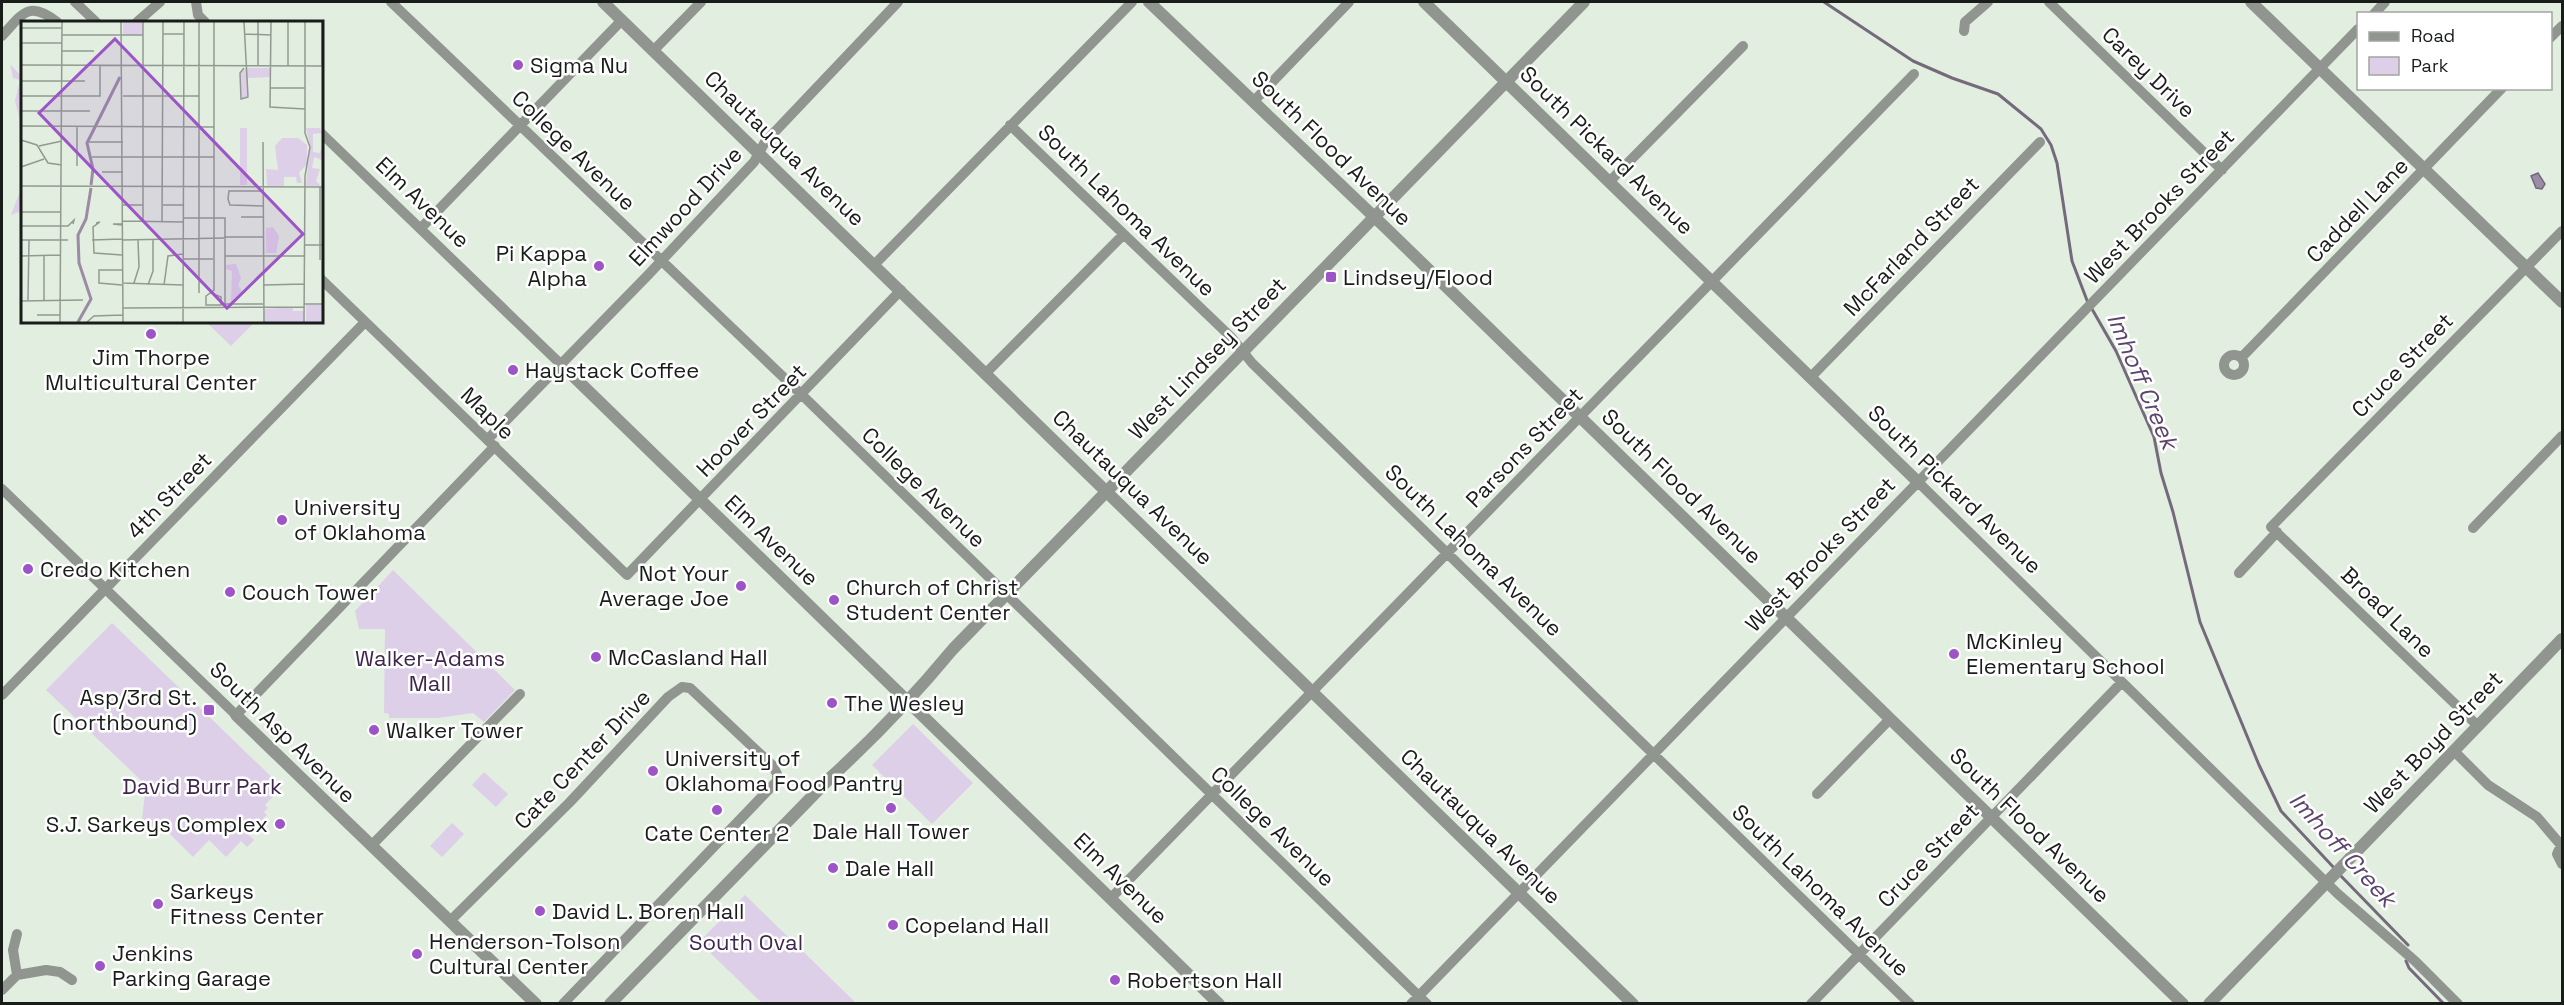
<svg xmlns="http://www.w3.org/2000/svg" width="2564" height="1005" font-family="'Space Grotesk',sans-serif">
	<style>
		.green { fill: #ddcfe7 }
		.water { fill: #9b8ba5; stroke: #746a7b; stroke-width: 1.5 }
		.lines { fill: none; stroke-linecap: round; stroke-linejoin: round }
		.stream { stroke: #746a7b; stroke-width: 3 }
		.minor { stroke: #919590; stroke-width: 10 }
		.tertiary { stroke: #919590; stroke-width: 12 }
		.poi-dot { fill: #9d54c7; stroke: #fff; stroke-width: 2 }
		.labels { text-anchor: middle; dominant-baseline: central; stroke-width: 5; stroke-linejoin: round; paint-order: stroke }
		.poi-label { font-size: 22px; fill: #191d19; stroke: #fff; text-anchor: start }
		.street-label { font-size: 22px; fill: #191d19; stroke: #fff }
		.park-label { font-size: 22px; fill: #3e264c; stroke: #fff }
		.water-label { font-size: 24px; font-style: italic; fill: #5d446d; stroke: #fff }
		.inset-river { fill: none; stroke: #9b8ba5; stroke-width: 3 }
		.inset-road { fill: none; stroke: #929a90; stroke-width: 1.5 }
		.view { fill: #9d54c7; fill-opacity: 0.15; stroke: #9d54c7; stroke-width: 3 }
		.inset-edge { fill: none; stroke: #191d19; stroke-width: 3 }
	</style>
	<rect width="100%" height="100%" fill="#e2eee0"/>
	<path class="green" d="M10 64 22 77V128L15 101 20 80 13 78Z
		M22 187V211L11 215 12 212Z
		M205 321H256L231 346Z
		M393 570 515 690 484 722 473 713 437 718H389V714L384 713 385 629H359L355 611Z
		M112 623 282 787 265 805 268 808 264 812 267 815 248 834 254 840 247 847 241 841 226 857 209 840 193 857 161 825 141 828 146 785 46 690Z
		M913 724 973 783 932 824 872 765Z
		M484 772 508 794 496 807 472 785Z
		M452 823 464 834 442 857 430 846Z
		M745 895 746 896 856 1003H762L699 942Z"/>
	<path class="water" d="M2538 173 2545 184 2542 189 2536 188 2531 176Z"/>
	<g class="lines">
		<path class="stream" d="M1824 2 1913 61 1952 78 1998 94 2041 129 2051 145 2057 163 2072 261 2088 303
			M2092 309 2116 351 2154 437 2161 473 2173 512 2200 622 2259 765 2281 811 2336 870
			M2340 875 2408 945
			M2406 961 2409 968 2444 1004"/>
		<path class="minor" d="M75 2 96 22
			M196 2 198 15 205 22
			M391 2 802 395 1427 1004
			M2049 2 2222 170
			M2374 14 2385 2
			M137 22 160 2
			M1964 31 1965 22 1988 2
			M2 36C23 13 29 0 57 22
			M2550 38 2562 26
			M654 50 701 2
			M1253 102 1349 2
			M1010 125 1232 338 1252 363 1910 1004
			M321 133 573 376
			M1609 182 1743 46
			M421 228 622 20
			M875 264 1132 2
			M321 279 627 575 901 290
			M2224 365a10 10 0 1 1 20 0a10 10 0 1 1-20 0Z
			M2241 358 2502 88
			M986 373 1123 235
			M1810 378 2040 142
			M488 439 649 274 754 162 765 142 898 2
			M1918 482 2338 894 2415 961 2458 1004
			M2 489 236 715 495 446
			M2473 528 2562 436
			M2239 573 2277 532
			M2 695 365 322
			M2478 726 2271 527 2562 231
			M2454 751 2488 785 2537 817 2560 844
			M1817 794 1890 719
			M2562 843 2557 854 2562 864
			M371 846 520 694
			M1111 898 1914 74
			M450 921 570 802 668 697 682 687 690 688 773 766 777 774V781L563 1004
			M17 975 13 950 17 934
			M2 990 17 975 46 970 60 972 72 980
			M1411 1004 2358 29
			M1811 1004 2122 682"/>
		<path class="tertiary" d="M603 2 1633 1004
			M1149 2 1388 230 2183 1004
			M1424 2 1918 482
			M2251 2 2562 302
			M573 376 1219 1004
			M236 715 536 1004
			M610 1004 830 778C874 738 915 695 953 649L1584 2
			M2209 1004 2562 639"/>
	</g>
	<g class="poi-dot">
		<circle cx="518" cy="65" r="6"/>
		<circle cx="599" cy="266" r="6"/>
		<rect x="1325" y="271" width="12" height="12" rx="3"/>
		<circle cx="151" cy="334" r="6"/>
		<circle cx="513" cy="370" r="6"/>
		<circle cx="282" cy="520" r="6"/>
		<circle cx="28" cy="569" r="6"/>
		<circle cx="741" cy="586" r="6"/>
		<circle cx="230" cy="592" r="6"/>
		<circle cx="834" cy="600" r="6"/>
		<circle cx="1954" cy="654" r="6"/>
		<circle cx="596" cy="657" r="6"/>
		<circle cx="832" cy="703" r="6"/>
		<rect x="203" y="704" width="12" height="12" rx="3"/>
		<circle cx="374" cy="730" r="6"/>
		<circle cx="653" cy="771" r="6"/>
		<circle cx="891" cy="808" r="6"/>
		<circle cx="717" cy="810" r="6"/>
		<circle cx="280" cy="824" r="6"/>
		<circle cx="833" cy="868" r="6"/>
		<circle cx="158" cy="904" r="6"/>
		<circle cx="540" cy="911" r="6"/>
		<circle cx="893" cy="925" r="6"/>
		<circle cx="417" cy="954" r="6"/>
		<circle cx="100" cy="966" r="6"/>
		<circle cx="1115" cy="980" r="6"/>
	</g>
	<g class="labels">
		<g class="poi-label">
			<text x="530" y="65">Sigma Nu</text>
			<text x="587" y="253" text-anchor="end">Pi Kappa<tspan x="587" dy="25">Alpha</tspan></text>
			<text x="1343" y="277">Lindsey/Flood</text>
			<text x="151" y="357" text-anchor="middle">Jim Thorpe<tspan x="151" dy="25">Multicultural Center</tspan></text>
			<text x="525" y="370">Haystack Coffee</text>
			<text x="294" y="507">University<tspan x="294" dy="25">of Oklahoma</tspan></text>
			<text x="40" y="569">Credo Kitchen</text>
			<text x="729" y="573" text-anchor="end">Not Your<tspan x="729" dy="25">Average Joe</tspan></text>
			<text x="846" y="587">Church of Christ<tspan x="846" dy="25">Student Center</tspan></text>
			<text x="242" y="592">Couch Tower</text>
			<text x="1966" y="641">McKinley<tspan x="1966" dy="25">Elementary School</tspan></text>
			<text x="608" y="657">McCasland Hall</text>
			<text x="197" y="697" text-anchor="end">Asp/3rd St.<tspan x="197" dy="25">(northbound)</tspan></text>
			<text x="844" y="703">The Wesley</text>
			<text x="386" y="730">Walker Tower</text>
			<text x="665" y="758">University of<tspan x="665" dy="25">Oklahoma Food Pantry</tspan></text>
			<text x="268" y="824" text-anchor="end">S.J. Sarkeys Complex</text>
			<text x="891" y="831" text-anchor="middle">Dale Hall Tower</text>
			<text x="717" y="833" text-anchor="middle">Cate Center 2</text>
			<text x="845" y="868">Dale Hall</text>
			<text x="170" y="891">Sarkeys<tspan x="170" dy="25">Fitness Center</tspan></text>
			<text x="552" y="911">David L. Boren Hall</text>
			<text x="905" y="925">Copeland Hall</text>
			<text x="429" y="941">Henderson-Tolson<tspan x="429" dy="25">Cultural Center</tspan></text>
			<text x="112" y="953">Jenkins<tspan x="112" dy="25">Parking Garage</tspan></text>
			<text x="1127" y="980">Robertson Hall</text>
		</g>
		<g class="street-label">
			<text transform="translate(2149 72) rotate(44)">Carey Drive</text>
			<text transform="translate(785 148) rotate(44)">Chautauqua Avenue</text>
			<text transform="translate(1332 148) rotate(44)">South Flood Avenue</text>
			<text transform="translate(574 150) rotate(44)">College Avenue</text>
			<text transform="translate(1607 150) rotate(44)">South Pickard Avenue</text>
			<text transform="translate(423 202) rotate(44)">Elm Avenue</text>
			<text transform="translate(685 206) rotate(-47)">Elmwood Drive</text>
			<text transform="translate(2159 206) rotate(-46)">West Brooks Street</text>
			<text transform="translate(1127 210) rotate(44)">South Lahoma Avenue</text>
			<text transform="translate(2357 210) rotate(-46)">Caddell Lane</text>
			<text transform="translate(1911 246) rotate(-46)">McFarland Street</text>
			<text transform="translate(1207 358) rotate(-46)">West Lindsey Street</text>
			<text transform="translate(2402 365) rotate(-46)">Cruce Street</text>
			<text transform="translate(488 413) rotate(44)">Maple</text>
			<text transform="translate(751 420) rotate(-46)">Hoover Street</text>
			<text transform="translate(1524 447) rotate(-46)">Parsons Street</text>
			<text transform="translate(1682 486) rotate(44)">South Flood Avenue</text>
			<text transform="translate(924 487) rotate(44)">College Avenue</text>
			<text transform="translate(1133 487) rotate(44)">Chautauqua Avenue</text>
			<text transform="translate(1955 489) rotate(44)">South Pickard Avenue</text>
			<text transform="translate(169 495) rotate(-46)">4th Street</text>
			<text transform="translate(772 540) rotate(44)">Elm Avenue</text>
			<text transform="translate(1474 550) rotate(44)">South Lahoma Avenue</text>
			<text transform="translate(1820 554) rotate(-46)">West Brooks Street</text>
			<text transform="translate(2388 612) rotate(44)">Broad Lane</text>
			<text transform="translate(283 732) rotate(44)">South Asp Avenue</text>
			<text transform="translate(2433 742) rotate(-46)">West Boyd Street</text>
			<text transform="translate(582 759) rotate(-46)">Cate Center Drive</text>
			<text transform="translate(2030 825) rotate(44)">South Flood Avenue</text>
			<text transform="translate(1273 826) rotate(44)">College Avenue</text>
			<text transform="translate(1481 826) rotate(44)">Chautauqua Avenue</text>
			<text transform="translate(1928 855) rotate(-46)">Cruce Street</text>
			<text transform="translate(1121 878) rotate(44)">Elm Avenue</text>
			<text transform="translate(1821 890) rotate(44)">South Lahoma Avenue</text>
		</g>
		<g class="park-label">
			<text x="430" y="658">Walker-Adams<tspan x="430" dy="25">Mall</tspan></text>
			<text x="202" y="786">David Burr Park</text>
			<text x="746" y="942">South Oval</text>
		</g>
		<g class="water-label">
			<text transform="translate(2143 381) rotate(67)">Imhoff Creek</text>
			<text transform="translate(2343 849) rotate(48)">Imhoff Creek</text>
		</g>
	</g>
	<g transform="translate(21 21)">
		<rect width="302" height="302" fill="#e2eee0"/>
		<path d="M102 1H122V14H102ZM225 47H249V56L227 57V77L220 78 219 52ZM219 107H226V164H219ZM285 107H299L301 112 292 113V131L299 132 301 125V139L293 136 291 147 299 148 295 160 300 165H285L289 124ZM261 117H277L286 124V143L278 152 281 162H276L275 156H263V165H246L245 148 257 149 254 125ZM252 206 258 215 255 232H245V207ZM215 243 220 257 217 264 221 270 210 281 211 250 205 248V244ZM285 284H301V301H285ZM272 286V290H283V301H243V288Z" fill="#ddcfe7"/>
		<path class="inset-river" d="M70 164 72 148 66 122 99 56M57 301 70 278 58 242 57 214 65 198 70 167"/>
		<path class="inset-road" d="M100 1 102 301M178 1V272M237 1V45M250 1 249 86 284 88M0 7H41M142 13H163M223 13 250 14M41 14H122M0 22H41M41 30H73M0 44 302 45M267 45V1M301 45V1M223 47 219 52 220 78 227 76 223 1M0 60H64M250 67H284M0 75H79V45M102 75H178M0 90H69M0 105 193 106M56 105V145M0 119 16 124 27 142 41 144M67 121H102M242 121 243 301M18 125 41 120M71 136H193M0 146 23 138M81 151H102M0 165 302 166M243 170H208L207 178 209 184 243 185M101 184H122M142 184H162M0 191H40M220 196H243M162 197H204V283H242M101 200 162 201M122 200V1M141 201 142 1M75 202 79 201 72 206 73 232 101 234M101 204 92 203H101M0 205H47L53 199 52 203M203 216H243M0 219H47M71 219 101 218M101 219 203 217M283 224H302M0 235 40 234M204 235H283M162 238H192M299 239V166M101 249H78V262L101 264M101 262 162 264M113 262 118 246 117 219M127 264 132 250V218M143 264 147 235 162 233M243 264 283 263M190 272 200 276V284H185V275L193 269V1M7 279 8 219M23 279V235M0 280 62 279M283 283H302M102 287 283 286M16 294H39M39 301 41 1M66 301 73 295 102 294M162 301 163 1M283 301 284 155 289 126 284 112V1"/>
		<path class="view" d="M94 18 282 213 206 287 18 92Z"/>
		<rect width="302" height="302" class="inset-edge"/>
	</g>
	<rect width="2564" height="1005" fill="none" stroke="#191d19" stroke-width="6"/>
	<rect x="2357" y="12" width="195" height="78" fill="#ffffff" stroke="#a3a5a3" stroke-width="1.5"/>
	<rect x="2369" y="32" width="30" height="9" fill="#919590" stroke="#a3a5a3" stroke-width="1.5"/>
	<text x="2411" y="42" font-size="18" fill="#191d19">Road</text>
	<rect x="2369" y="57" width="30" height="18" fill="#ddcfe7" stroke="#a3a5a3" stroke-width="1.5"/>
	<text x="2411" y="72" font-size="18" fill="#191d19">Park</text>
</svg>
